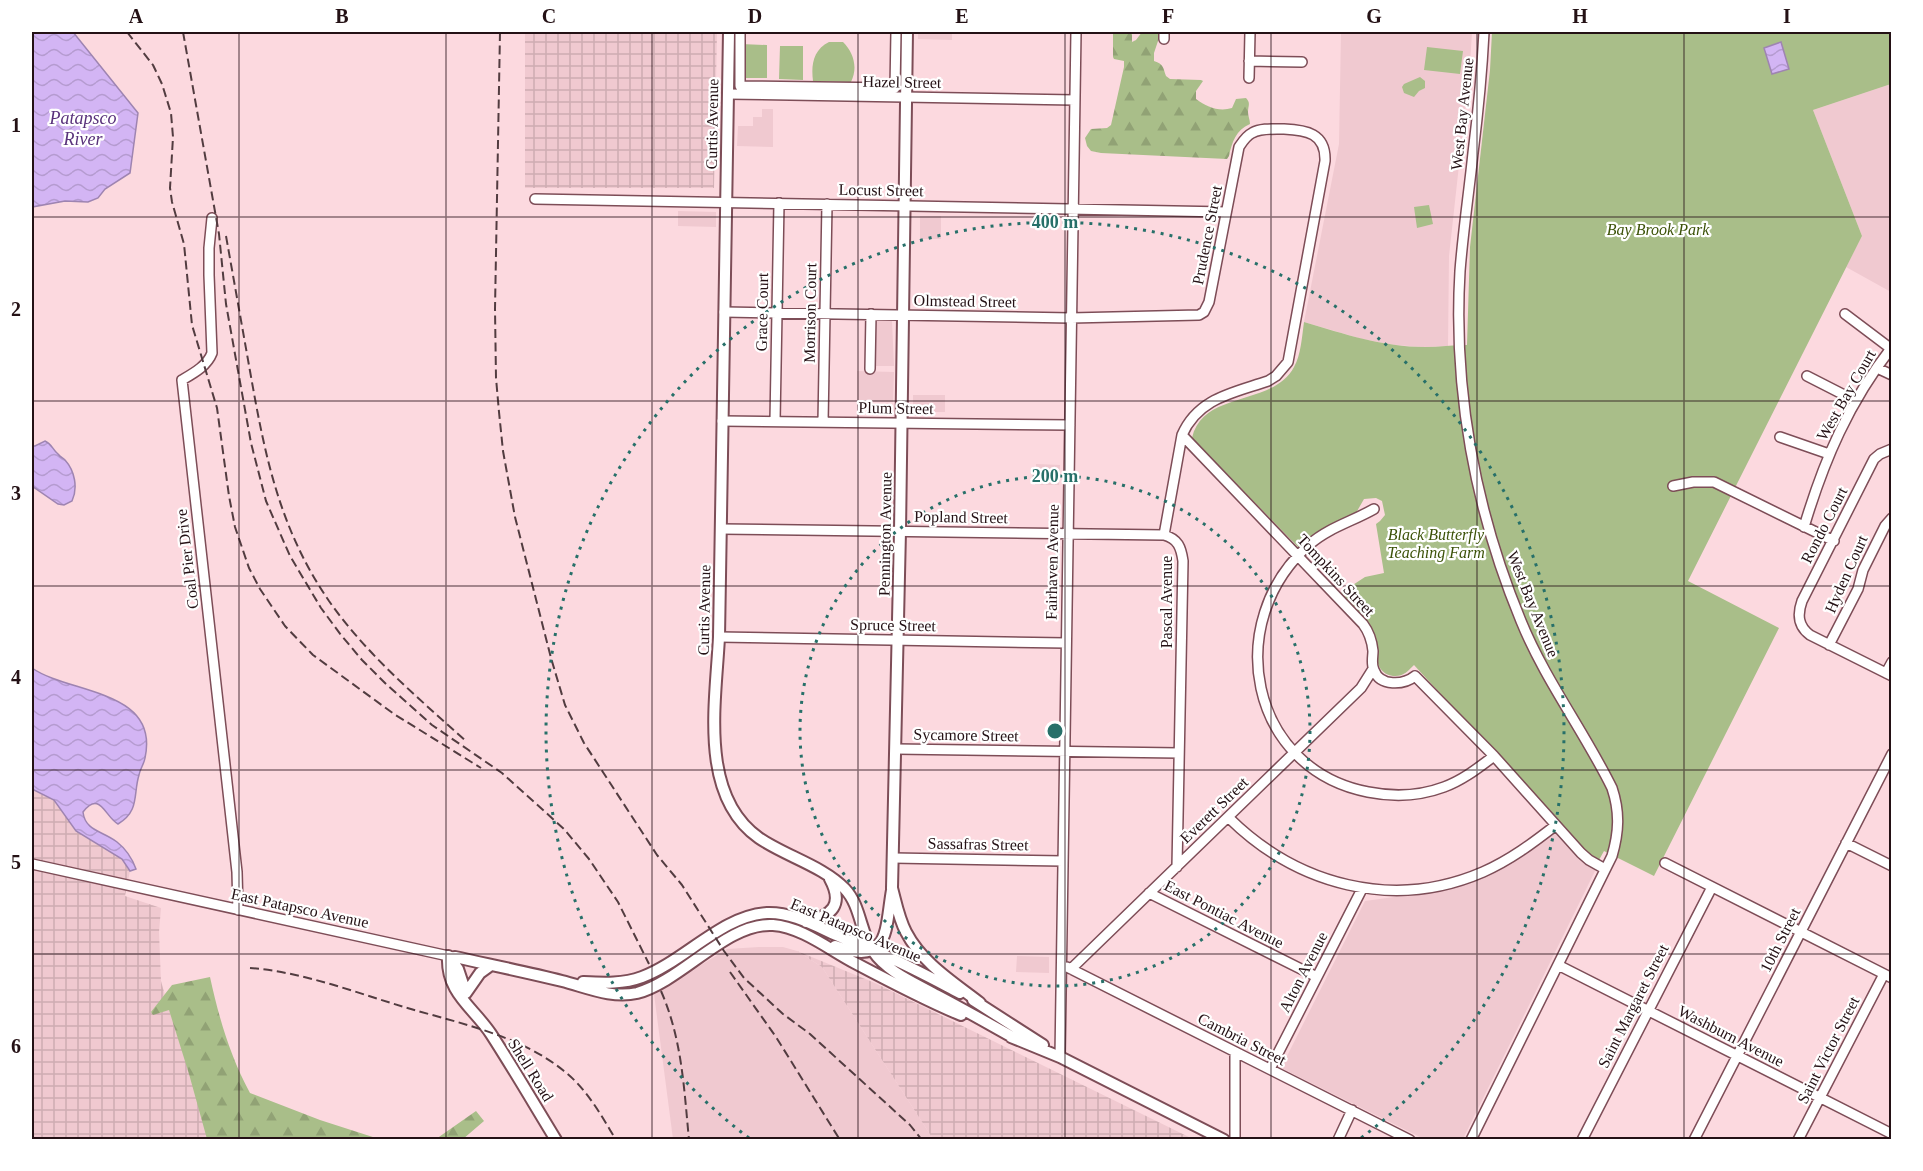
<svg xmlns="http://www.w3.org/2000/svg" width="1923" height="1171" font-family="Georgia,serif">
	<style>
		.built { fill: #f0c9d0 }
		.industrial { fill: url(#industrial-grid) }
		.forest { fill: url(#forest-firs) }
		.green { fill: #a9be89 }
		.water { fill: url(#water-waves); stroke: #9e84b1; stroke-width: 1.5 }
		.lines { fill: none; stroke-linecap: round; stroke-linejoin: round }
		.minor-casing { stroke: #7d4d57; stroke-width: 12 }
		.major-casing { stroke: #7d4d57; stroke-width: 14 }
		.minor { stroke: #fff; stroke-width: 9 }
		.major { stroke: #fff; stroke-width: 10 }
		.rail { stroke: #523c40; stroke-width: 2; stroke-dasharray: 9 4.5; stroke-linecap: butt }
		.grid { fill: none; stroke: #241115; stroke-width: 1.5; stroke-opacity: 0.55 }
		.ring { fill: none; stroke: #277069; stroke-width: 3; stroke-dasharray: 3 6 }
		.labels { text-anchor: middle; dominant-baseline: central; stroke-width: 4.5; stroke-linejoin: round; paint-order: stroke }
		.street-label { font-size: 16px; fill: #241115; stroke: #fff }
		.park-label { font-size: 16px; font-style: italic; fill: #3c5208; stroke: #fff }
		.water-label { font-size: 18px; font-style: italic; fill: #59327b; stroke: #fff }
		.centre { fill: #277069; stroke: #fff; stroke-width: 3 }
		.ring-label { font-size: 18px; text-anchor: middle; font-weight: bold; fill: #277069; stroke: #fff; stroke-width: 4.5; stroke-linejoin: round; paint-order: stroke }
		.neatline { fill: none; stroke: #241115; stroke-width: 2 }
		.grid-label { font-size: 20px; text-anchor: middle; font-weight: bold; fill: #241115 }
	</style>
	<defs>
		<pattern id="industrial-grid" width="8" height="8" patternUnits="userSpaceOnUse" patternTransform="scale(1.5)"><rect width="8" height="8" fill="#f0c9d0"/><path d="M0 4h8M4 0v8" fill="none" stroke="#ceacb2"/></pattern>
		<pattern id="forest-firs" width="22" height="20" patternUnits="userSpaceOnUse" patternTransform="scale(1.5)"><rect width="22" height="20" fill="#a9be89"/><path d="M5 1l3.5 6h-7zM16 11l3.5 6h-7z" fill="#91a275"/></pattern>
		<pattern id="water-waves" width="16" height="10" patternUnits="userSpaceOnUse" patternTransform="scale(1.5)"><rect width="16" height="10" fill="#d3b5f4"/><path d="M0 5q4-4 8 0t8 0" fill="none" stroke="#b59bd0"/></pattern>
	</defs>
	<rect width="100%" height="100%" fill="#fcd9df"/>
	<path class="built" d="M918 32H952V40L918 39Z
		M1341 32H1472L1470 65 1449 256 1448 346 1424 347 1395 345 1362 339 1304 322 1339 144Z
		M1891 84V292L1846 267 1862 236 1813 110Z
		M762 109H773V147L737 146 738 126H753V117H762Z
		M678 211 716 212V227L678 226Z
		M920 216H941V239H920Z
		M874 321H892L894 366H874Z
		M857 371 894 372 893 402 857 401Z
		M913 395H945V412H913Z
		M1036 464 1060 465 1059 485H1035Z
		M1553 834H1557L1579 856 1596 869 1463 1139H1424L1283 1069 1282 1066 1365 901 1423 893 1455 885Z
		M759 947H783L797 951 822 967 933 1139H673L654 994 727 949Z
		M1017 956 1049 957V973L1016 972Z"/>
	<path class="industrial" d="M525 32H717L714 188H525Z
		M32 790 54 800 76 831 123 859 130 871 125 896 161 908 159 932 161 981 169 1010 216 1139H32Z
		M797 951 875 983 1193 1139H933L822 967Z"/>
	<path class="forest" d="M1113 32H1132V42L1136 40 1142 32H1161L1154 53V61C1164 64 1163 68 1166 76L1170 79 1201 80 1203 81 1196 91V99C1207 107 1219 112 1232 108L1236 99 1246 98C1251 103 1248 106 1248 112 1248 116 1250 120 1250 124 1236 130 1232 142 1229 156L1227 159 1101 153 1091 151 1087 146 1085 138 1091 129 1107 128 1111 125 1124 67V61L1114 59 1113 57Z
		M210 977C219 1018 230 1056 250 1093L320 1120 379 1139H207L189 1074 169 1010 153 1015 151 1012 172 985Z
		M476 1111 484 1121 463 1139H436Z"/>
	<path class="green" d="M1492 32H1891V84L1813 110 1862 236 1688 581 1779 628 1654 876 1604 851 1599 860 1582 848 1414 665C1408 671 1403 677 1393 676 1369 672 1380 643 1370 627L1339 594 1365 577 1384 573 1376 524 1380 521 1385 515 1382 501 1376 498 1364 499 1356 513 1323 532 1302 546 1298 547 1192 438C1203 390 1273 407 1294 367 1301 355 1302 336 1304 322 1344 334 1383 347 1425 347 1439 347 1453 345 1467 345L1470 247 1490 70Z
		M829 42H843C854 53 858 68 851 82L813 81C811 65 813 50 829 42Z
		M741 44 767 45V78H741Z
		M780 46H803V80L779 79Z
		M1427 47 1463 51 1460 74 1424 70Z
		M1420 77 1425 81V88L1419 91 1414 97 1404 93 1402 87 1404 84Z
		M1429 205 1433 224 1417 228 1414 207Z"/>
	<path class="water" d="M32 32H73L138 113 130 173 105 189 98 198 88 202 65 201 32 207Z
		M1781 42 1789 69 1772 74 1764 48Z
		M45 441C52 444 52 449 58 454 60 457 63 458 65 460 75 471 78 488 72 501L64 505 58 504 32 486V446H35Z
		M32 668C69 694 160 689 145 758 144 764 140 769 139 775 133 794 140 811 118 824 105 817 100 790 83 812 85 831 103 831 117 842 126 849 132 858 136 869L130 871 122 859 76 831 54 800 32 789Z"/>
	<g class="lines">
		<g class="minor-casing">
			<path id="minor" d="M740 32V86L895 88 896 32
				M1164 39V32
				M1249 61 1302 62
				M1249 78 1250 32
				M728 94 1075 100
				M535 199 1226 212
				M212 218 209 248V275L212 353C207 366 194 373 182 380L237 872 238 910
				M724 312 1071 318 1199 315 1204 312 1209 302 1239 147C1243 141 1246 136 1252 133 1261 128 1273 129 1284 129 1306 130 1326 133 1325 161L1288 362 1276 376 1268 381C1233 393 1198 398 1182 435L1164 535
				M1845 314 1890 348
				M1877 368 1892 375
				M870 369 871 314
				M1807 376 1856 401
				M722 421 1070 425
				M775 421 779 203
				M823 422 827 204
				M1182 435 1363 624C1369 632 1372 641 1373 651 1373 657 1371 664 1374 670 1380 687 1404 685 1415 676L1494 756 1581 853 1589 860 1605 869
				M1780 437 1829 454
				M1892 449 1880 454 1874 459 1802 601C1797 615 1798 626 1810 635L1892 676
				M1673 486 1693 482H1714L1834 541
				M1374 509C1353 521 1328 528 1310 544 1221 621 1249 769 1368 792 1393 797 1420 796 1444 787 1463 780 1478 768 1494 756
				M1804 527C1824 460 1849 402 1892 347
				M721 529 1164 535C1178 539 1181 547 1183 561L1177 867
				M719 637 1066 643
				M1829 645 1858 589 1863 570 1885 526 1892 518
				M1886 673 1892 662
				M896 749 1179 753
				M1229 818C1297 885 1393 911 1483 872 1510 860 1533 843 1556 825
				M1846 843 1892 866
				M893 858 1063 861
				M1665 863 1892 978
				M32 864 453 957
				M1149 893 1317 977
				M1558 965 1892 1134
				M1067 967 1410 1140
				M1071 969 1361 688 1373 669
				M1060 1057 1076 32
				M1270 1069 1362 889
				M1235 1140V1052
				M1338 1140 1352 1110
				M1471 1140 1612 856C1619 832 1620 812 1612 788 1584 731 1545 680 1521 621 1475 510 1453 390 1460 271 1463 232 1469 192 1473 153 1478 113 1482 72 1484 32
				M1582 1140 1712 887
				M1694 1140 1892 754
				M1798 1140 1884 974"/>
		</g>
		<g class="major-casing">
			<path id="major" d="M729 32 719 637C716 701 698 795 759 838 785 856 823 866 845 889 861 906 860 932 873 951 887 972 915 983 936 995 963 1009 989 1024 1016 1039
				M907 32 900 531 892 888C896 903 899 919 906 932 922 963 953 982 980 1003
				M806 922C832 916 844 905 830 879
				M835 946C890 967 885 930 892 890
				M448 956C446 993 473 1007 491 1034 513 1068 534 1104 556 1140
				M448 956 458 969 466 993
				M455 957C491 965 526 972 562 981 586 987 612 999 637 993 682 981 727 922 773 925 802 927 830 950 855 963 889 981 925 1000 961 1015
				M583 982C604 983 623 984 642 977 683 962 723 915 767 913 791 912 814 925 836 935 852 942 870 948 886 956 911 967 935 980 960 993
				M466 993 480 973 491 965
				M973 1000 1043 1045
				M1011 1037 1060 1057 1224 1140"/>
		</g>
		<use href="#minor" class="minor"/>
		<use href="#major" class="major"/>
		<path class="rail" d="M127 32 153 65 162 84 171 113 173 137 170 188 172 202 184 244 192 325 217 408 229 496 235 527 249 568 260 589 285 626 313 655 394 714 481 768
			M183 32 219 234 226 304 251 443 266 501 290 556 321 608 341 635 362 660 386 684 432 725 502 773 564 829 589 859 618 902 649 964
			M500 32 495 309 496 378 499 412 503 451 515 517 551 658 565 705 584 743 657 855 682 885 724 951 744 978 783 1014 810 1034 910 1125 922 1140
			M226 236C234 281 242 326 250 371 265 456 279 528 329 601 367 655 417 697 466 741
			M250 968C303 972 354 992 404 1007 458 1023 520 1035 564 1071 587 1089 601 1115 616 1140
			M730 972 776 1037 840 1140
			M661 991C682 1039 684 1088 689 1140"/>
	</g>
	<path class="grid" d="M239 32V1140M446 32V1140M652 32V1140M858 32V1140M1065 32V1140M1271 32V1140M1477 32V1140M1684 32V1140M32 217H1892M32 401H1892M32 586H1892M32 770H1892M32 954H1892"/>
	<g class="ring">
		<circle cx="1055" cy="731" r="255"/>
		<path d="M749 1138A509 509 0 1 1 1361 1138"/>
	</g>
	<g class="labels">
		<g class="street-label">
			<text transform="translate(902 82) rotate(1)">Hazel Street</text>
			<text transform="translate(1462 114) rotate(-84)">West Bay Avenue</text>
			<text transform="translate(712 124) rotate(-89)">Curtis Avenue</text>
			<text transform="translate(881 190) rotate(1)">Locust Street</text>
			<text transform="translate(1207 235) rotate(-79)">Prudence Street</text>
			<text transform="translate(965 301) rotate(1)">Olmstead Street</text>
			<text transform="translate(762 312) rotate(-89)">Grace Court</text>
			<text transform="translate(810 313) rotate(-89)">Morrison Court</text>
			<text transform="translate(1846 395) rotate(-60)">West Bay Court</text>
			<text transform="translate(896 408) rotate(1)">Plum Street</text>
			<text transform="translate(961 517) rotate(1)">Popland Street</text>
			<text transform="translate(1824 525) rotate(-63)">Rondo Court</text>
			<text transform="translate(885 534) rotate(-89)">Pennington Avenue</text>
			<text transform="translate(187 559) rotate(-97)">Coal Pier Drive</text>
			<text transform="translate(1052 562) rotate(-89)">Fairhaven Avenue</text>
			<text transform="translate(1846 574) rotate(-66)">Hyden Court</text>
			<text transform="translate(1336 575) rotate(47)">Tompkins Street</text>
			<text transform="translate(1166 602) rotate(-90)">Pascal Avenue</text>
			<text transform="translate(1533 604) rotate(68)">West Bay Avenue</text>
			<text transform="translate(704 610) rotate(-89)">Curtis Avenue</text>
			<text transform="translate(893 625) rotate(1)">Spruce Street</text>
			<text transform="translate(966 735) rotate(1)">Sycamore Street</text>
			<text transform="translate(1214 810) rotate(-44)">Everett Street</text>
			<text transform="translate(978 844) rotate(1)">Sassafras Street</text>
			<text transform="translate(300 908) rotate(12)">East Patapsco Avenue</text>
			<text transform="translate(1224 914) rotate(27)">East Pontiac Avenue</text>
			<text transform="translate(856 930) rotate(23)">East Patapsco Avenue</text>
			<text transform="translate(1780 940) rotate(-63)">10th Street</text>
			<text transform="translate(1303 972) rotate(-63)">Alton Avenue</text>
			<text transform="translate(1633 1006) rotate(-63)">Saint Margaret Street</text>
			<text transform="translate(1731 1036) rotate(27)">Washburn Avenue</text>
			<text transform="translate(1242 1039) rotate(27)">Cambria Street</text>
			<text transform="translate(1828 1050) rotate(-63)">Saint Victor Street</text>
			<text transform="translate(531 1070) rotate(58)">Shell Road</text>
		</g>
		<g class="park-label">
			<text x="1658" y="229">Bay Brook Park</text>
			<text x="1436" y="534">Black Butterfly<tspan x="1436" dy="18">Teaching Farm</tspan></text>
		</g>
		<g class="water-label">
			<text x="83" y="118">Patapsco<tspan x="83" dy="21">River</tspan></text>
		</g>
	</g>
	<circle cx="1055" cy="731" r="9" class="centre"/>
	<g class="ring-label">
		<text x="1055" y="228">400 m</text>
		<text x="1055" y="482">200 m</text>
	</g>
	<rect width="1923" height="1171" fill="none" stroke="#ffffff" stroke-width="66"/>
	<rect x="33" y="33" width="1857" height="1105" class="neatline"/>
	<g class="grid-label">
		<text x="136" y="23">A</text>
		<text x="342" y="23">B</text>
		<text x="549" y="23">C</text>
		<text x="755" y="23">D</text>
		<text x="962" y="23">E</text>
		<text x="1168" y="23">F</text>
		<text x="1374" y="23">G</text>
		<text x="1580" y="23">H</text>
		<text x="1787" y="23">I</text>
		<text x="16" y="132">1</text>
		<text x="16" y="316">2</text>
		<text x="16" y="500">3</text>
		<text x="16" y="684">4</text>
		<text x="16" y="869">5</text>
		<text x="16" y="1053">6</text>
	</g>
</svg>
